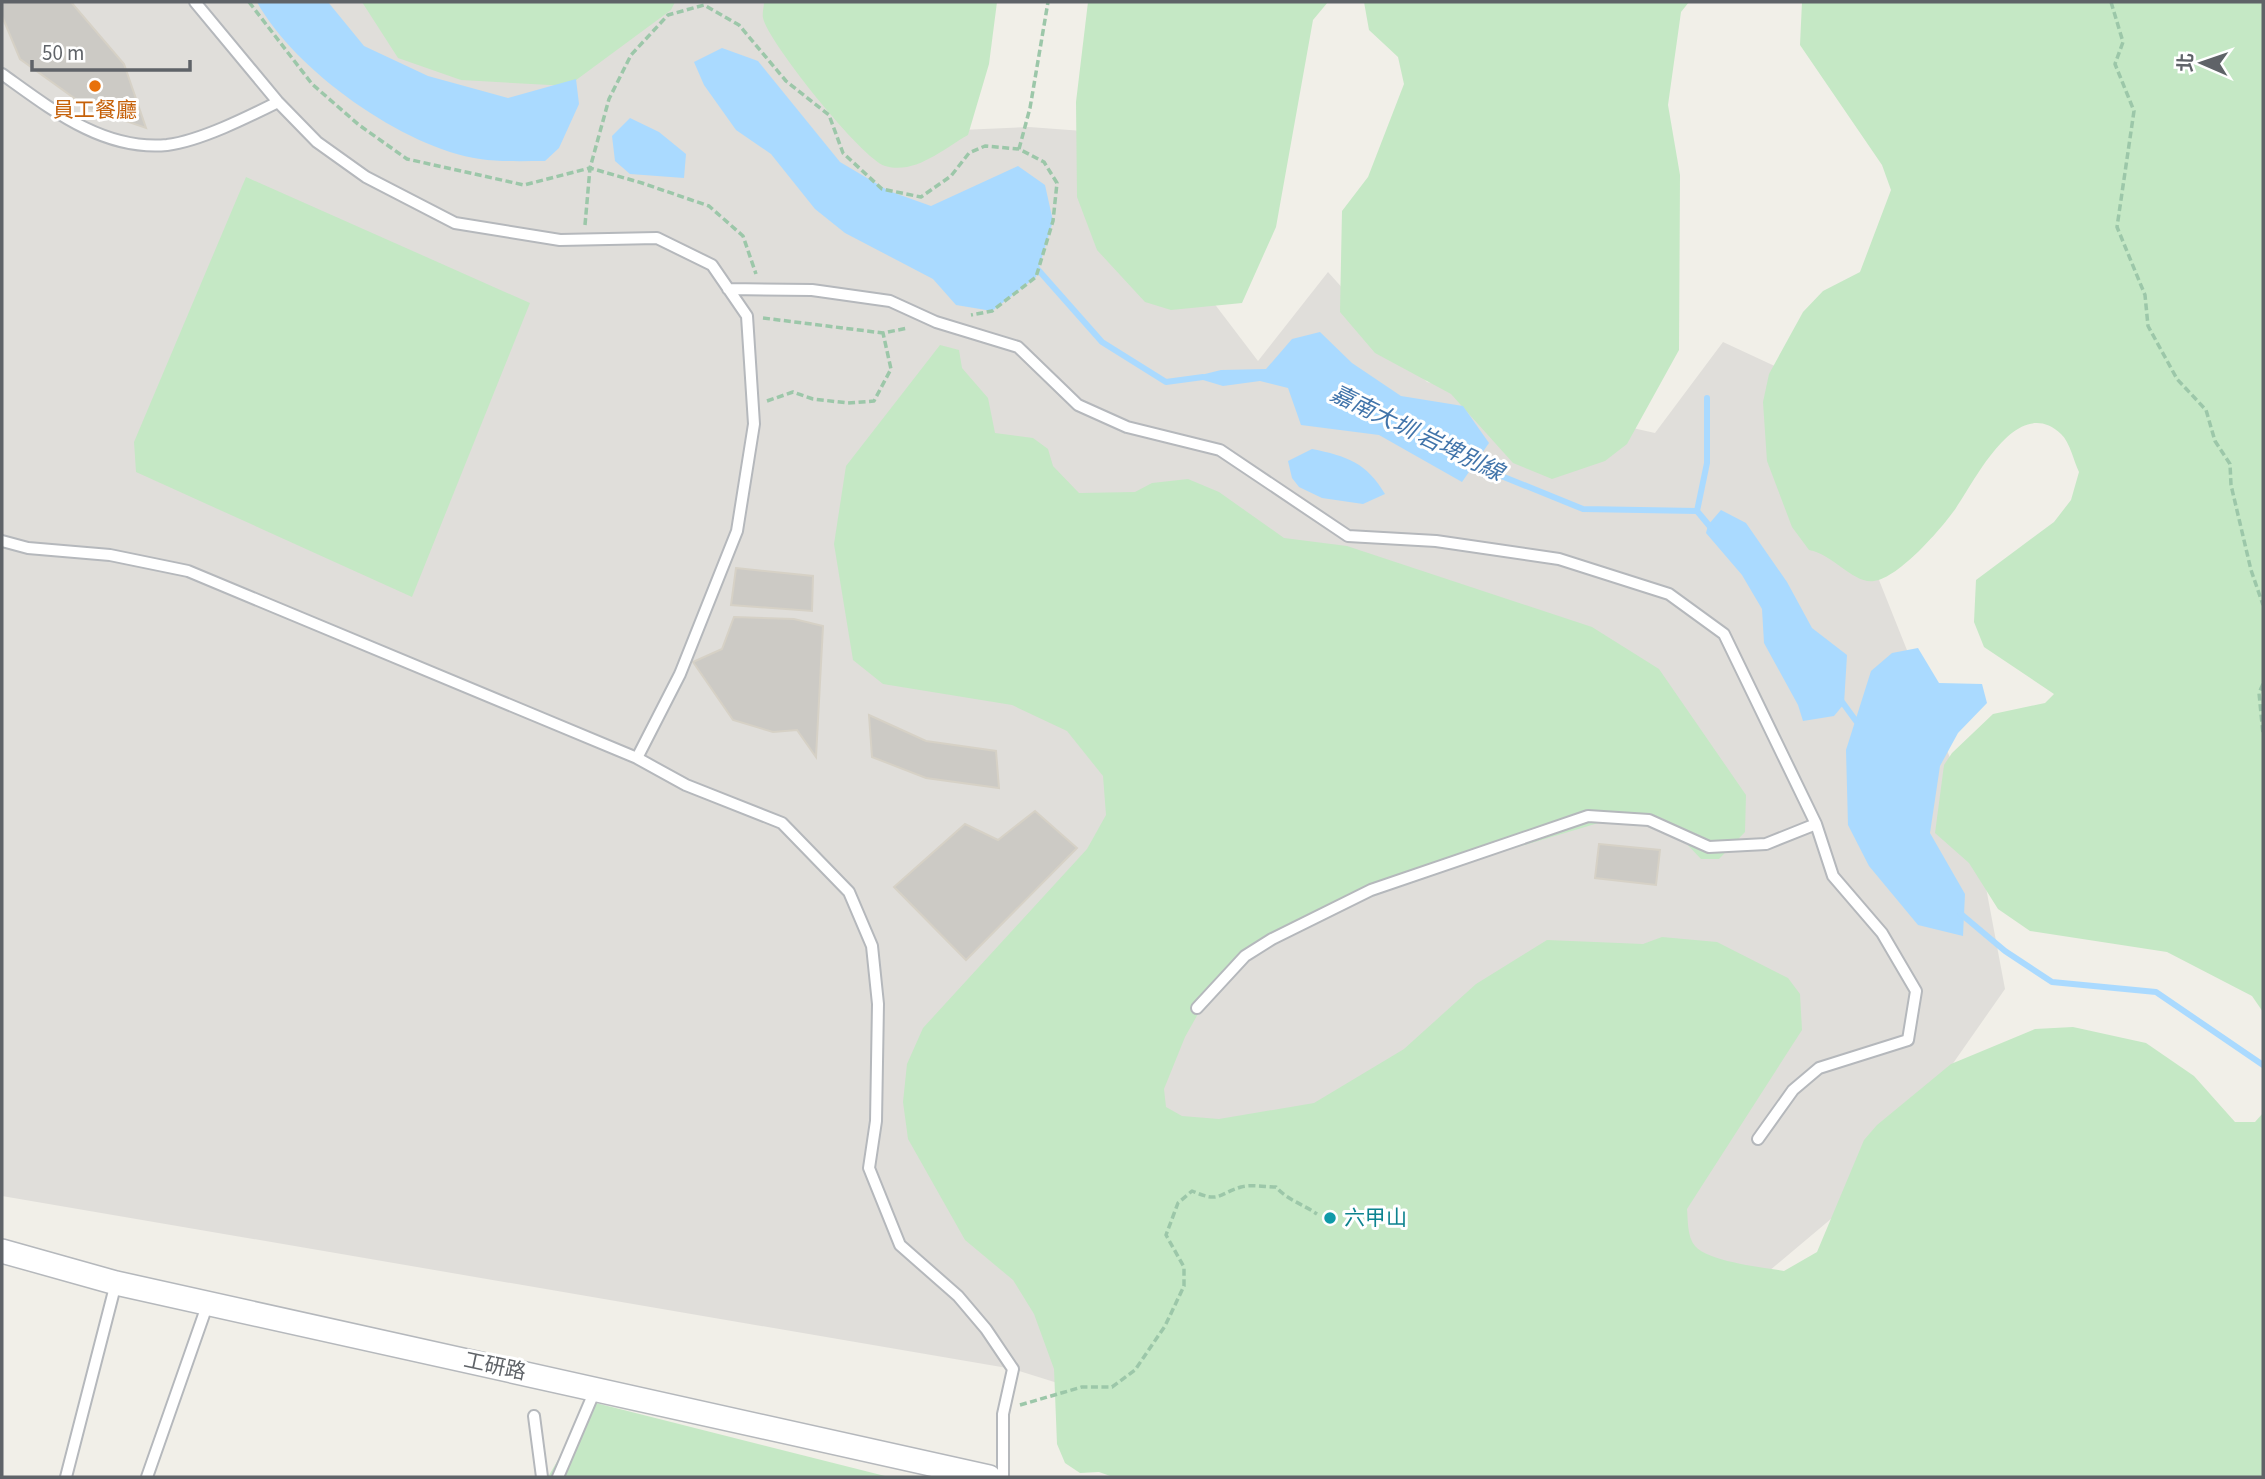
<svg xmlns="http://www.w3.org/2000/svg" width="2265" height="1479" font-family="'Source Sans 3','Noto Sans TC',sans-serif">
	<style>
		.industrial { fill: #e0deda }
		.green { fill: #c5e8c5 }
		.water { fill: #aadaff }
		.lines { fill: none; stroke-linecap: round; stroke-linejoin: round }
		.stream { stroke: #aadaff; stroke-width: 6 }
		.building { fill: #cccac5; stroke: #d6d1c6; stroke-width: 2 }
		.service-casing { stroke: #b5b8bc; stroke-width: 14 }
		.minor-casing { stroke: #b5b8bc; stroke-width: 26 }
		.path { stroke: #9cc7a9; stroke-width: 3.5; stroke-dasharray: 7 3.5; stroke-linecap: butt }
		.service { stroke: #fff; stroke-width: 10 }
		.minor { stroke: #fff; stroke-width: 23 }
		.food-dot { fill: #e8710a; stroke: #fff; stroke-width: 2.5 }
		.culture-dot { fill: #0f9aa8; stroke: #fff; stroke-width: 2.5 }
		.labels { text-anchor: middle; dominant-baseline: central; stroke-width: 6; stroke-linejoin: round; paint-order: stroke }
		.food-label { font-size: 21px; fill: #c56008; stroke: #fff }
		.culture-label { font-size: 21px; fill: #0d838f; stroke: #fff; text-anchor: start }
		.street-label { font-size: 21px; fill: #5f6368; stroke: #fff }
		.water-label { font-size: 23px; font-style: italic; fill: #4174aa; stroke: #fff }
	</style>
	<rect width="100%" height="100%" fill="#f1efe8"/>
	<path class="industrial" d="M2 2H770L893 133 1029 127 1083 131 1258 361 1328 272 1427 382 1655 433 1723 342 1798 377 1972 813 2005 989 1863 1192 1731 1303 1198 1427 1013 1369 2 1196Z"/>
	<path class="green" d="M362 2H675L671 10 568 86 461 80 398 58Z
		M764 2H997L989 64 968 135C943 149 915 175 885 166 862 159 768 42 763 18 762 13 764 7 764 2Z
		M1088 2H1328L1313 20 1276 227 1242 303 1171 310 1145 302 1097 250 1077 197 1076 102Z
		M1364 2H1689L1681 12 1668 105 1680 175 1679 350 1627 444 1605 461 1552 479 1513 463 1451 394 1375 353 1340 312 1342 211 1368 177 1404 84 1398 57 1369 30Z
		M1802 2H2263V1012L2252 996 2167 952 2030 931 1998 909 1969 863 1935 833 1944 765 1952 753 1993 714 2045 703 2054 694 1984 647 1974 622 1976 580 2054 522 2071 500 2079 472C2074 462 2070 442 2061 434 2017 393 1976 479 1956 508 1942 528 1899 578 1874 581 1853 584 1833 554 1809 550L1792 527 1767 461 1763 402 1769 374 1803 312 1823 291 1860 272 1891 190 1882 165 1800 45Z
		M246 177 530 303 412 597 136 472 134 442Z
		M940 345 959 350 962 368 988 398 995 433 1033 438 1048 449 1053 466 1079 493 1135 492 1152 483 1188 479 1219 492 1284 538 1347 546 1592 627 1659 669 1746 795 1745 832 1719 859H1701L1662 818 1625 815 1377 889 1260 950 1203 1005 1185 1037 1164 1089 1166 1107 1182 1116 1219 1119 1314 1103 1404 1049 1476 984 1547 940 1643 944 1662 937 1717 942 1788 978 1800 994 1802 1030 1687 1209C1688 1219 1687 1237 1695 1246 1709 1262 1762 1267 1784 1271L1817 1252 1864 1140 1877 1125 1951 1064 2035 1029 2073 1027 2146 1043 2194 1076 2235 1122H2255L2263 1113V1477H1113L1099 1472 1080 1473 1065 1463 1057 1444 1054 1369 1034 1314 1013 1280 965 1240 908 1139 903 1102 907 1064 923 1028 1087 849 1106 815 1103 776 1067 731 1012 705 883 684 853 660 834 544 846 466Z
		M592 1402 889 1477H548Z"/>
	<path class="water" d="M257 2H328L364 46 428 76 508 98 576 79 579 104 559 148 545 161C524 161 501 162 480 159 404 148 294 70 257 2Z
		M722 48 758 61 840 162 889 191 931 206 1018 166 1045 185 1053 221 1036 277 992 311 956 305 933 279 845 233 815 209 771 154 736 130 704 85 694 62Z
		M630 118 659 132 686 154 684 178 630 174 615 161 612 136Z
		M1320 332 1352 363 1401 396 1463 406 1489 443 1462 482 1379 435 1301 425 1288 388 1260 381 1223 386 1193 377 1221 370 1266 369 1292 339Z
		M1312 449C1347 456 1367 463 1385 494L1363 504 1322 498 1299 487 1292 478 1288 461Z
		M1721 510 1746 523 1787 582 1812 628 1847 655 1844 704 1834 716 1803 721 1798 705 1764 643 1762 609 1742 575 1706 533 1708 525Z
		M1918 648 1939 683 1982 684 1987 703 1958 733 1940 766 1930 833 1965 894 1963 936 1918 925 1869 866 1848 825 1846 750 1871 671 1892 653Z"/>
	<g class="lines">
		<path class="stream" d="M1033 264 1102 342 1166 382 1203 377
			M1467 462 1583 509 1697 511 1712 529
			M1697 511 1707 463V398
			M1840 699 1856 721
			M1961 914 2005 951 2052 982 2156 992 2263 1065"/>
	</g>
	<path class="building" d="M2 2H71L124 64 146 128 88 108 20 59 2 16Z
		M736 568 813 576 812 611 731 605Z
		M734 617 794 619 823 626 816 757 797 730 773 732 733 720 693 662 722 649Z
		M869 715 926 741 996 751 999 788 926 778 872 757Z
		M1035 811 1077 848 966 960 894 887 965 824 998 840Z
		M1599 844 1660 850 1656 885 1595 878Z"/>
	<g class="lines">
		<g class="service-casing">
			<path id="service" d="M195 2 278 102 317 142 366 177 455 223 560 240 657 238 712 265 747 316 754 424 737 531 680 674 637 758
				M2 74C51 109 103 151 167 145 200 141 248 117 278 102
				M728 289 812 290 890 301 936 322 1018 347 1078 405 1127 427 1220 450 1348 536 1436 541 1559 559 1669 594 1724 634 1816 824 1766 844 1709 847 1649 820 1588 816 1371 890 1272 939 1245 956 1197 1008
				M2 541 28 548 110 555 188 571 637 758 686 785 782 823 849 892 872 946 878 1004 876 1121 869 1168 900 1245 958 1296 986 1329 1013 1369 1003 1414V1477
				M1758 1139 1793 1090 1819 1068 1908 1040 1916 991 1882 933 1833 876 1816 824
				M534 1416 542 1477
				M66 1477 116 1283
				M147 1477 208 1303
				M558 1477 596 1388"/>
		</g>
		<g class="minor-casing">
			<path id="minor" d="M2 1251 116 1283 989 1477"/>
		</g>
		<path class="path" d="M249 2 312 84 359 125 407 159 524 185 590 168 642 183 709 206 743 236 756 274
			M2111 2 2123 42 2115 64 2134 111 2117 227 2145 295 2148 326 2177 379 2206 410 2215 441 2230 464 2231 485 2251 570 2263 605
			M1019 149 1030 108 1048 2
			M585 225 590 168 609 99 631 55 668 15 704 5 739 25 786 81 829 115 843 153 882 189 921 197 951 176 969 153 985 146 1019 149 1044 162 1057 183 1053 221 1036 277 992 311 971 315
			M763 318 883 333 908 328
			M767 401 793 392 813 399 848 403 874 401 891 369 883 333
			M2263 684 2259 693 2263 734
			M1020 1405 1082 1387H1112L1135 1370 1165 1326 1184 1286V1267L1166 1235 1178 1203 1192 1191C1220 1203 1216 1195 1241 1187 1251 1184 1266 1187 1276 1187 1286 1199 1304 1205 1317 1214"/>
		<use href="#service" class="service"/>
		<use href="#minor" class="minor"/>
	</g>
	<circle class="food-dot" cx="95" cy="86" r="7"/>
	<circle class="culture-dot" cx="1330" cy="1218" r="7"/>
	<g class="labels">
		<g class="food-label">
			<text x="95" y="110">員工餐廳</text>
		</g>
		<g class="culture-label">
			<text x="1344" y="1218">六甲山</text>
		</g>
		<g class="street-label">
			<text transform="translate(495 1366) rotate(12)">工研路</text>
		</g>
		<g class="water-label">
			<text transform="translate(1417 433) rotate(26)">嘉南大圳 岩埤別線</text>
		</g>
	</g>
	<rect width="2265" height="1479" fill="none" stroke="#5f6368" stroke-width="7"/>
	<g transform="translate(2202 63) rotate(272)" stroke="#ffffff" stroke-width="5" paint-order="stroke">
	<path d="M0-5L12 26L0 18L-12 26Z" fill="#5f6368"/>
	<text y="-10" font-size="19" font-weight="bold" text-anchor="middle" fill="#5f6368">北</text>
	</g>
	<path d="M32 60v10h158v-10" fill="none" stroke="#5f6368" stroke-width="3.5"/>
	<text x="42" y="60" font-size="21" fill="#5f6368" stroke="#ffffff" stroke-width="5" paint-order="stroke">50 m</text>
</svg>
